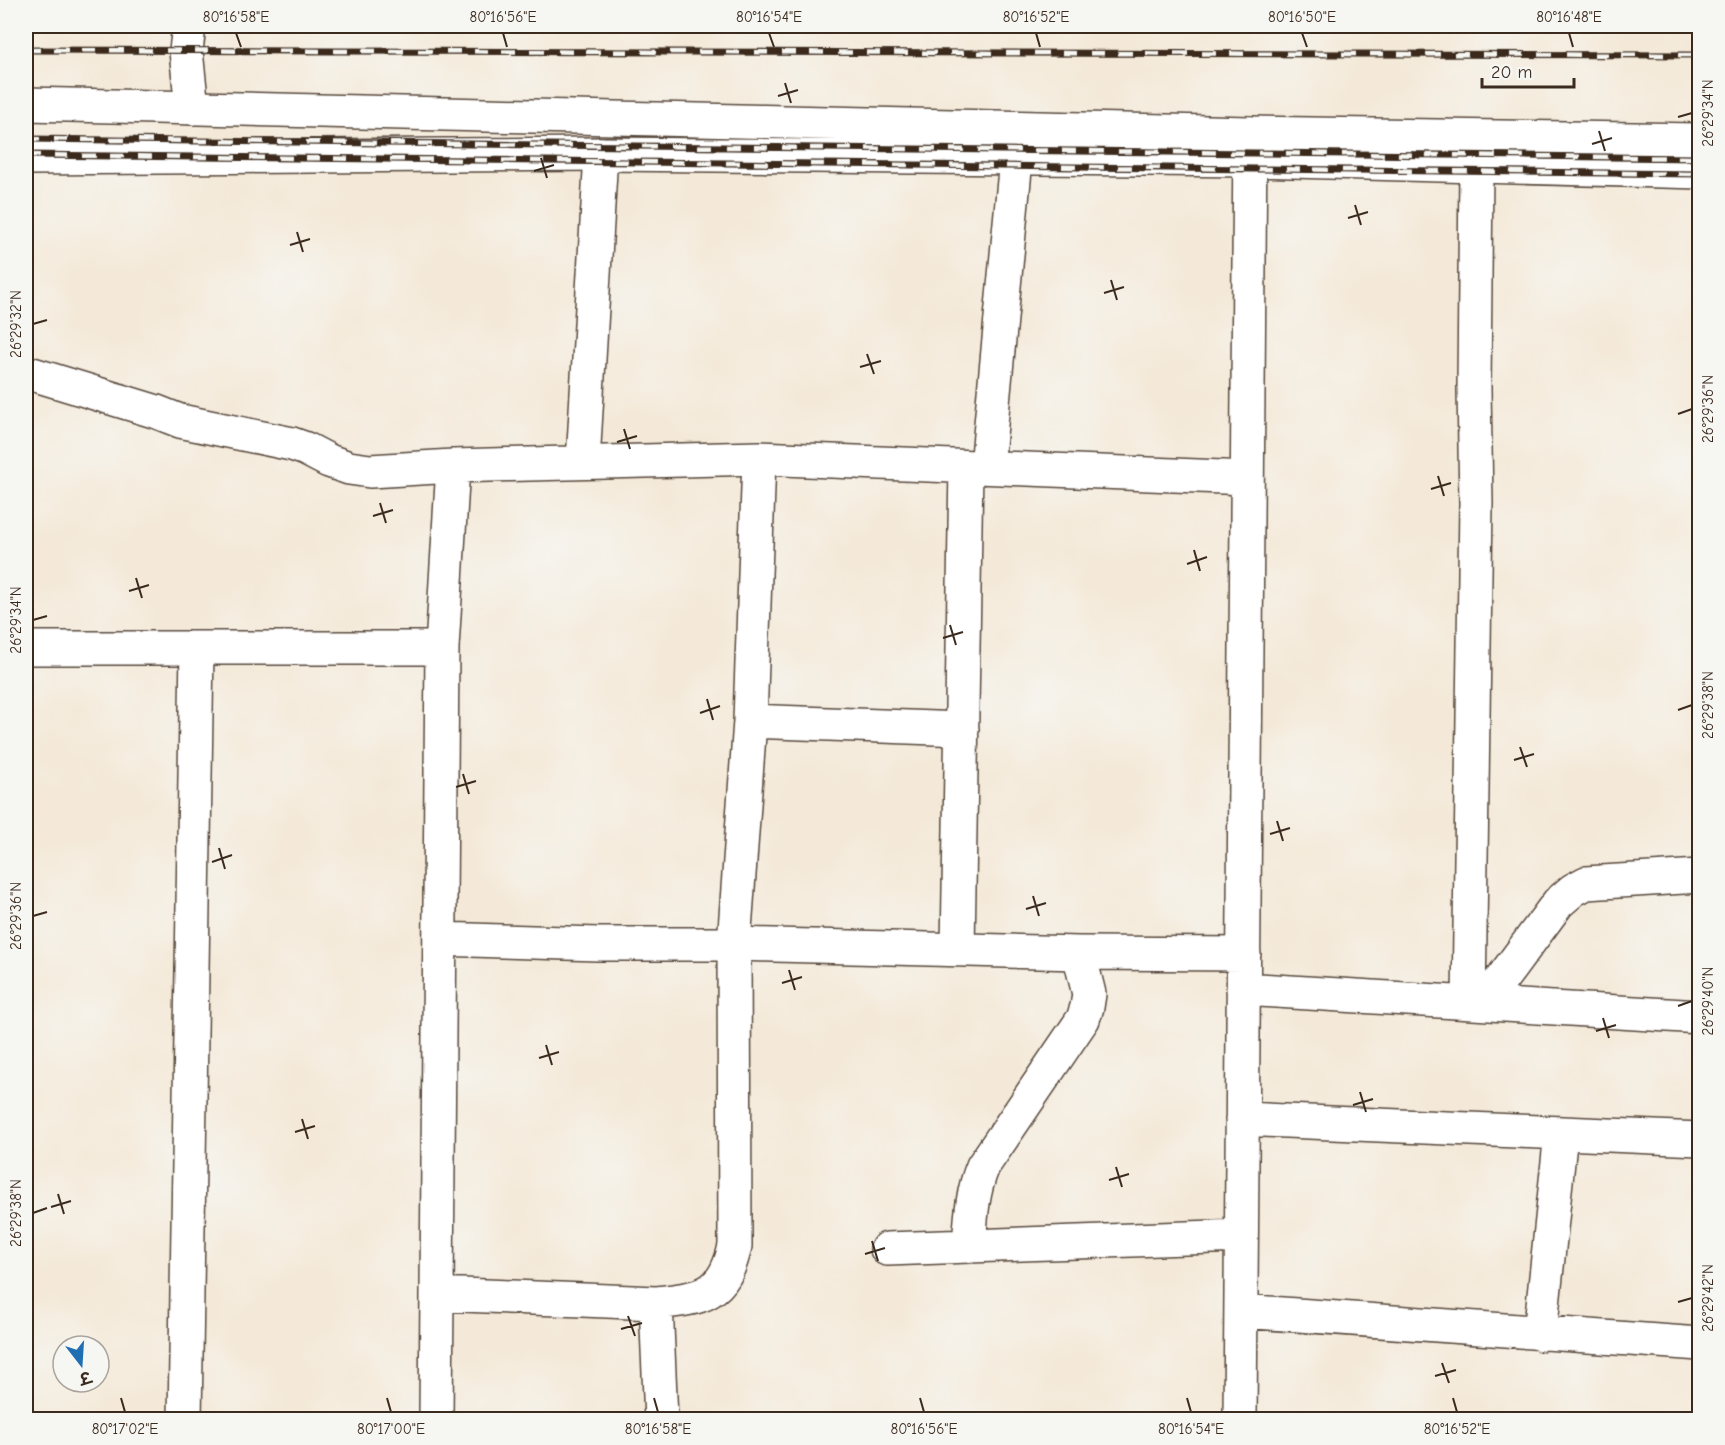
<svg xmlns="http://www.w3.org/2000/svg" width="1725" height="1445" font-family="'Comic Neue','Playpen Sans Deva',sans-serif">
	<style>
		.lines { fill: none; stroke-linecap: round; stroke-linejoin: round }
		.minor-casing { stroke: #57473a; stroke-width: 36 }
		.trunk-casing { stroke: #57473a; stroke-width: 36 }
		.minor { stroke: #fff; stroke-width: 33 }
		.trunk { stroke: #fff; stroke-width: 33 }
		.rail-casing { stroke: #3b2a1e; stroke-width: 7 }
		.rail { stroke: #f6f6f2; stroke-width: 4.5; stroke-dasharray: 14; stroke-linecap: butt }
		.ticks { fill: none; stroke: #3b2a1e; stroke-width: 2 }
		.neatline { fill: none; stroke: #3b2a1e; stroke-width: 2 }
		.ticks-label { font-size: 15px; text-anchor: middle; fill: #3b2a1e }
	</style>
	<rect width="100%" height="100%" fill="#f6f6f2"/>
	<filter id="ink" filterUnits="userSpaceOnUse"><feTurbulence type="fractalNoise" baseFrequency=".0167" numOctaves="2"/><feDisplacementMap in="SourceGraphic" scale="12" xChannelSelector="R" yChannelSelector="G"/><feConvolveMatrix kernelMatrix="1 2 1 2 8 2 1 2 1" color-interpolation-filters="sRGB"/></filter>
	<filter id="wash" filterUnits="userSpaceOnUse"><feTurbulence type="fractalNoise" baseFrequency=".008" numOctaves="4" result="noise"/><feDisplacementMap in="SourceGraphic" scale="24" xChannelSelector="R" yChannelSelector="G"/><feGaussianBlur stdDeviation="1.35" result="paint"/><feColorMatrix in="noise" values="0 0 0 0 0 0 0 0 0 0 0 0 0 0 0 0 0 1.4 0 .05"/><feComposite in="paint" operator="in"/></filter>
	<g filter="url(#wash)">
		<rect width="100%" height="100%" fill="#f4e9d8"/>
	</g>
	<g filter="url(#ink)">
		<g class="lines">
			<g class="minor-casing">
				<path id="minor" d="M189 26 186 51 192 108
					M26 372 157 412 180 421 292 444 306 449 329 461 349 468 370 471 453 466
					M583 462 601 154
					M987 467 1016 159
					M26 648H442
					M750 721 962 729
					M440 939 598 944H734L1079 953 1244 954
					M958 949 966 467
					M1243 989 1700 1017
					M1469 1002 1476 503 1474 389 1476 166
					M1484 1003 1558 903 1573 890 1586 883 1700 876
					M1242 1119 1700 1139
					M969 1246C971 1218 972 1192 983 1166L1083 1019 1087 1007 1089 994 1079 953
					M887 1249 1241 1236
					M437 1294 656 1303C702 1298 724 1296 735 1246L734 944 750 721 759 458
					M656 1303 661 1420
					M1241 1311 1700 1344
					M1540 1334 1561 1133
					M185 1420 197 648
					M436 1420 442 648 453 466 759 458 1247 478
					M1240 1420 1250 133"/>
			</g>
			<g class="trunk-casing">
				<path id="trunk" d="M26 104 1250 133 1700 140
					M26 158 601 154 1250 160 1700 172"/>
			</g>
			<use href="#minor" class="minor"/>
			<use href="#trunk" class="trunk"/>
			<g class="rail-casing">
				<path id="rail" d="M26 50 1700 55
					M26 139 1700 158
					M26 155 1700 174"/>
			</g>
			<use href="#rail" class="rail"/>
		</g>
	</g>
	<path class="ticks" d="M236 33 241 47M503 33 507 47M769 33 774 47M1036 33 1040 47M1302 33 1307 47M1569 33 1573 47M785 83 791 103M778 96 798 90M1678 117 1692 113M1599 131 1605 151M1592 144 1612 138M541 158 547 178M534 171 554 165M1355 205 1361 225M1348 218 1368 212M297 232 303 252M290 245 310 239M1111 280 1117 300M1104 293 1124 287M33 324 47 320M867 354 874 374M860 367 881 361M1678 414 1692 409M624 429 630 449M617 442 637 436M1438 476 1444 496M1431 489 1451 483M380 503 386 523M373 516 393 510M1194 550 1200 571M1187 564 1207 557M136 578 142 598M129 591 149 585M33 620 47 616M950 625 956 645M943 638 963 632M707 699 713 720M1678 710 1692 705M700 713 720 706M1520 747 1527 767M1514 760 1534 754M463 774 469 794M456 787 476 781M1277 821 1283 841M1270 834 1290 828M219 848 225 869M212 862 232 855M1033 896 1039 916M1026 909 1046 903M33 916 47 912M789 970 795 990M782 983 802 977M1678 1006 1692 1001M1603 1018 1609 1038M1596 1031 1616 1025M546 1045 552 1065M539 1058 559 1052M1360 1092 1366 1112M1353 1105 1373 1099M302 1119 308 1139M295 1132 315 1126M1116 1167 1122 1187M1109 1180 1129 1174M58 1194 64 1214M51 1207 71 1201M33 1213 47 1208M872 1241 878 1261M865 1254 885 1248M1678 1302 1692 1298M628 1316 635 1336M621 1329 642 1323M1442 1363 1449 1383M1435 1376 1456 1370M121 1398 125 1412M387 1398 391 1412M654 1398 658 1412M920 1398 924 1412M1187 1398 1191 1412M1453 1398 1457 1412"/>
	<rect width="1725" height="1445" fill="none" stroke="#f6f6f2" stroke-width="66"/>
	<g transform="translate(81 1364) rotate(163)"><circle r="28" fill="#f6f6f2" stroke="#aba49d" stroke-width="1.5"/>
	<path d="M0-4.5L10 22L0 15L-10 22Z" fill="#1f6fb2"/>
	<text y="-9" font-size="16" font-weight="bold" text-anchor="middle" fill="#3b2a1e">उ</text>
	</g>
	<path d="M1482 78v9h92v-9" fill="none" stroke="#3b2a1e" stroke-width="3"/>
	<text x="1491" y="78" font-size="18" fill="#3b2a1e" stroke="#f6f6f2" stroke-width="4.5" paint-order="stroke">20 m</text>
	<rect x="33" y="33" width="1659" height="1379" class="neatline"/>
	<g class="ticks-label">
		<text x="236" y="22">80°16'58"E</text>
		<text x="503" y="22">80°16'56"E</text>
		<text x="769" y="22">80°16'54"E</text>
		<text x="1036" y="22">80°16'52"E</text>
		<text x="1302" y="22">80°16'50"E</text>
		<text x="1569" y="22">80°16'48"E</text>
		<text transform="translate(1708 113) rotate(-90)" y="5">26°29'34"N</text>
		<text transform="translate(16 324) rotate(-90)" y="5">26°29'32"N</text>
		<text transform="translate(1708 409) rotate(-90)" y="5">26°29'36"N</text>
		<text transform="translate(16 620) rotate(-90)" y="5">26°29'34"N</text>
		<text transform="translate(1708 705) rotate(-90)" y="5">26°29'38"N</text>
		<text transform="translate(16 916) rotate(-90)" y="5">26°29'36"N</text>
		<text transform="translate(1708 1001) rotate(-90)" y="5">26°29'40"N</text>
		<text transform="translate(16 1213) rotate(-90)" y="5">26°29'38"N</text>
		<text transform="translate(1708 1298) rotate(-90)" y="5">26°29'42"N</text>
		<text x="125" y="1434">80°17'02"E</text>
		<text x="391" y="1434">80°17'00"E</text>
		<text x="658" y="1434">80°16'58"E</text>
		<text x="924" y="1434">80°16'56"E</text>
		<text x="1191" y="1434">80°16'54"E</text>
		<text x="1457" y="1434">80°16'52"E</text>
	</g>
</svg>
